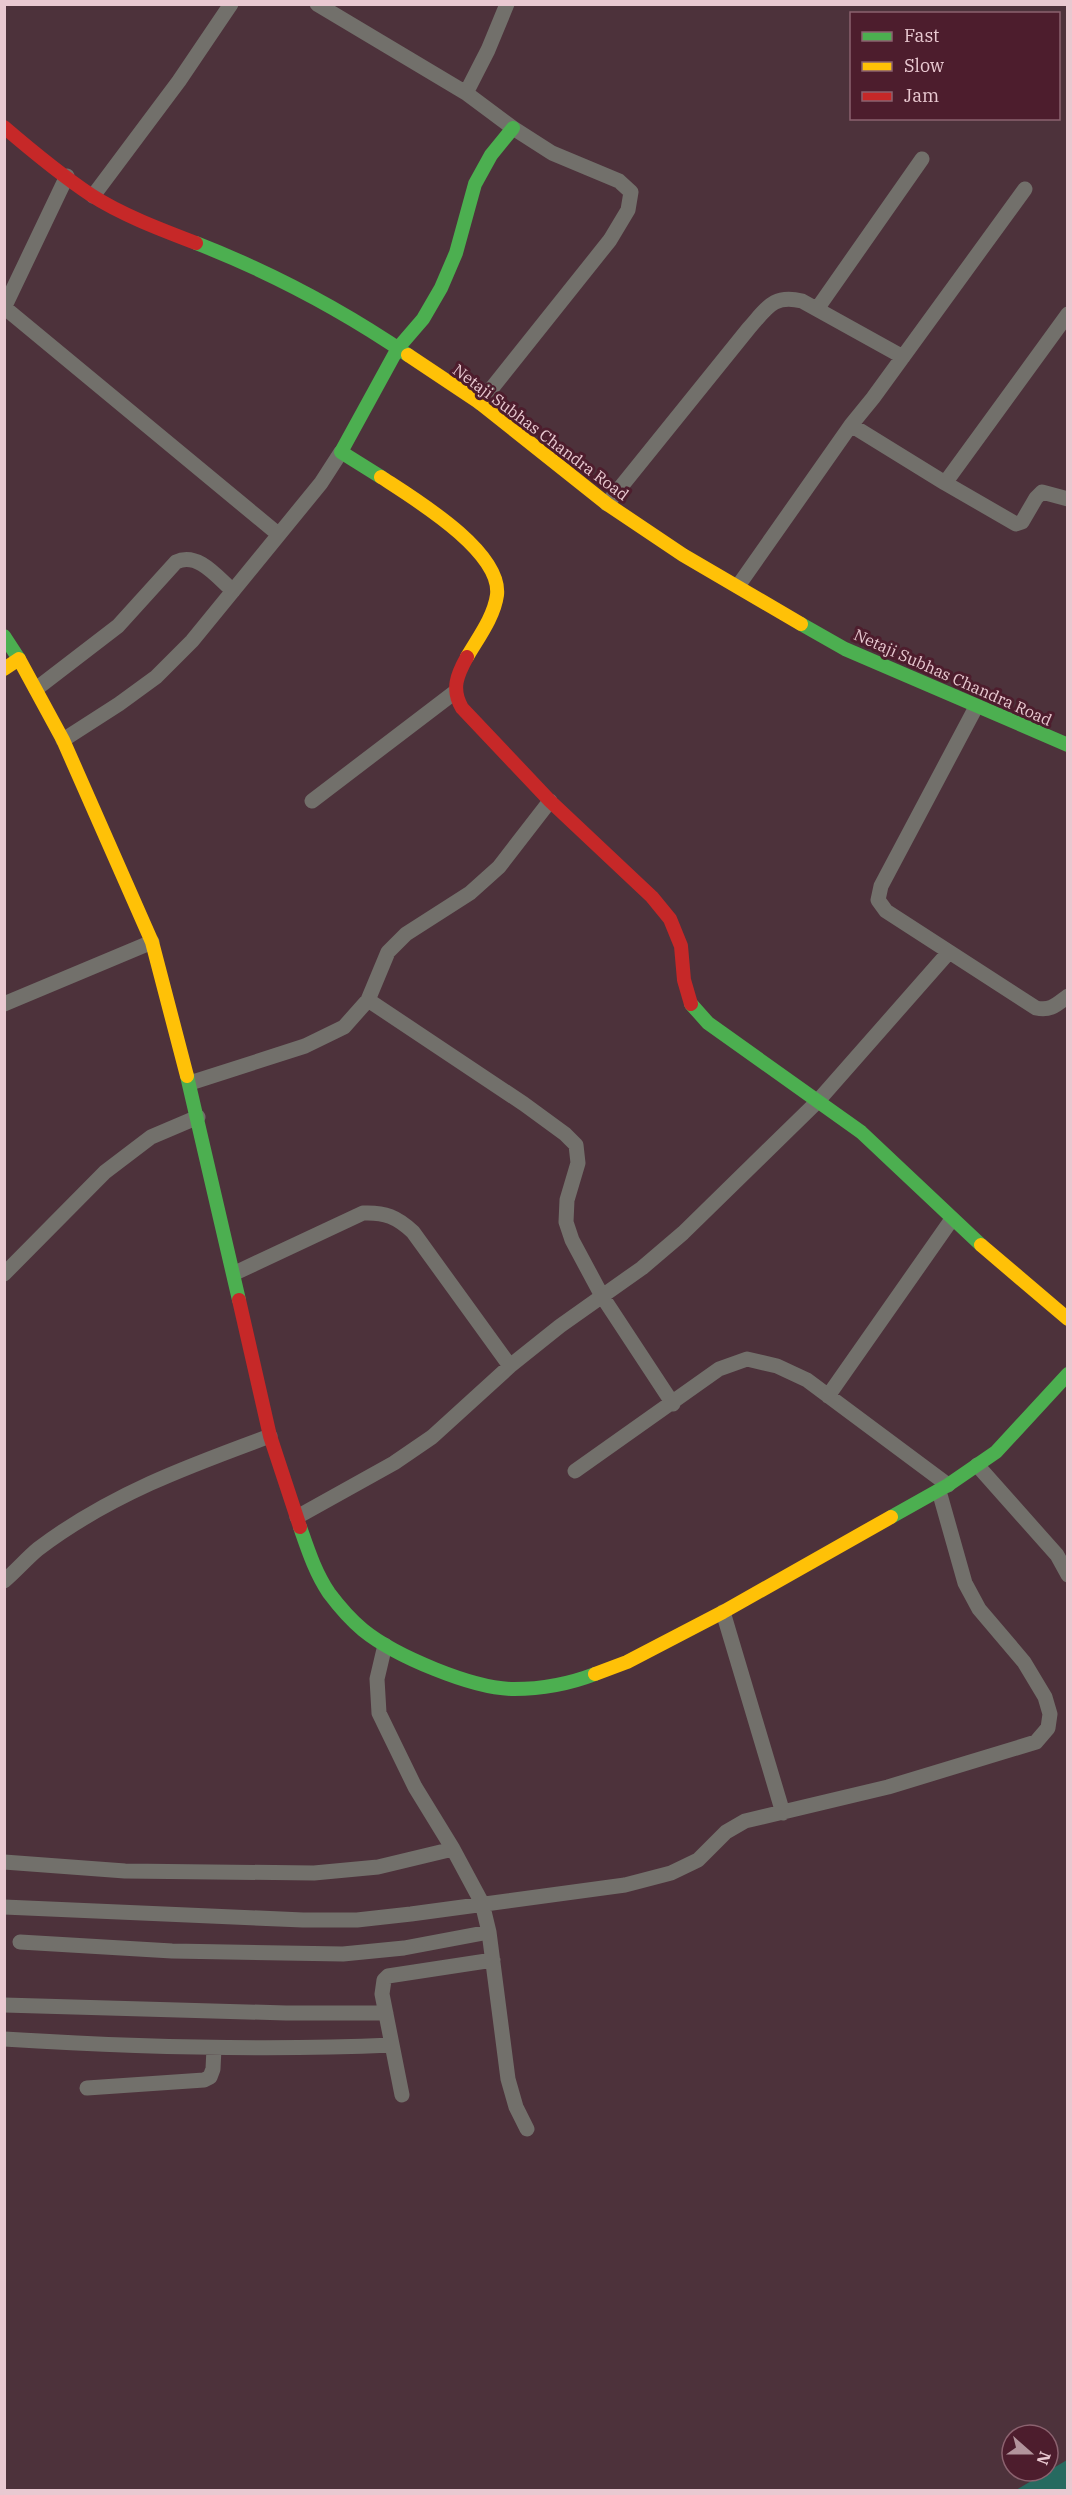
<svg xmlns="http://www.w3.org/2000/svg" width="1072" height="2495" font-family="'IBM Plex Serif',serif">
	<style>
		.water { fill: #266a60 }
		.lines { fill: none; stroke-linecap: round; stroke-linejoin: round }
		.street { stroke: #72706b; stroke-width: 15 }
		.fast { stroke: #4caf50; stroke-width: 14 }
		.slow { stroke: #ffc107; stroke-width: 14 }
		.jam { stroke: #c62828; stroke-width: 14 }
		.labels { text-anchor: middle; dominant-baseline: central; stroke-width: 6; stroke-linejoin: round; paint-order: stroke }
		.street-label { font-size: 16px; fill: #e9c9d1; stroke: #4d1d2d }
	</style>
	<rect width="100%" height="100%" fill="#4d323b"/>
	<path class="water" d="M1067 2460V2490H1016Z"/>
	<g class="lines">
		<path class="street" d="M317 4 466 93 513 128 552 153 619 181 631 192 628 210 610 240 480 403
			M466 93 488 50 507 4
			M93 196 179 81 231 4
			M4 308 67 176
			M5 308 278 534
			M817 309 922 159
			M851 425 873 398 1025 189
			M945 483 1016 524 1022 522 1036 498 1042 492 1068 499
			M607 504 749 328C767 308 773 294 802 301L903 357
			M738 586 851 425 945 483 1068 314
			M36 689 118 626 176 562C198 551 218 578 233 591
			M976 707 881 886 878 900 886 911 1036 1008C1051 1011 1056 1005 1068 996
			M63 740 119 704 156 677 192 641 321 483 341 452
			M312 801 455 692
			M368 1000 524 1104 565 1134 576 1145 578 1163 567 1200 566 1222 572 1240 602 1296 673 1404
			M4 1004 152 942
			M190 1083 305 1046 344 1027 368 1000 388 952 406 934 470 893 499 867 550 801
			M235 1273 363 1213C385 1212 397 1217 413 1232L510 1366
			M4 1274 105 1172 151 1137 198 1117
			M828 1396 952 1219
			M977 1465 1057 1555 1068 1575
			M575 1471 719 1369 747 1359 777 1366 807 1380 948 1485
			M297 1517 394 1463 432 1437 510 1366 560 1326 642 1268 683 1233 817 1102 949 952
			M4 1581C16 1571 26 1559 38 1549 109 1495 188 1466 270 1436
			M723 1612 783 1813
			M385 1645 377 1679 379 1713 415 1787 453 1849 482 1903 489 1932 508 2079 516 2107 527 2129
			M4 1862 125 1871 314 1873 378 1867 453 1849
			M4 1907 303 1920H357L411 1914 625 1885 671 1873 698 1860 726 1832 745 1821 888 1787 1036 1742 1048 1728 1050 1714 1045 1697 1024 1662 979 1609 965 1583 939 1491
			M20 1942 172 1951 343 1954 404 1948 489 1932
			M4 2005 286 2013H386
			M4 2039C134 2047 263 2051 392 2045
			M87 2088 204 2080 210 2077 213 2069 214 2048
			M402 2095 382 1994 384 1980 388 1976 493 1960"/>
		<path class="fast" d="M196 243C270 272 342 310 408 355
			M381 477 341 452 398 348 423 319 441 288 456 253 475 184 491 155 513 128
			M801 624 845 649 1068 745
			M4 636 19 659
			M691 1004 708 1023 861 1132 981 1245
			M187 1076 239 1300
			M891 1517 948 1485 996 1452 1068 1374
			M300 1527C308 1550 315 1572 329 1593 338 1605 351 1620 363 1630 395 1656 473 1689 514 1689 542 1689 569 1684 595 1674"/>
		<path class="slow" d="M408 355 480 403 607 504 683 555 801 624
			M381 477C413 498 502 551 497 595 494 617 478 638 467 657
			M4 669 19 659 63 740 152 942 187 1076
			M981 1245 1068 1319
			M595 1674 627 1662 723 1612 891 1517"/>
		<path class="jam" d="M4 127C32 151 61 175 91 195 122 215 162 230 196 243
			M467 657C457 675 451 689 462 708L550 801 652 897 670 919 681 946 684 980 691 1004
			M239 1300 270 1436 300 1527"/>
	</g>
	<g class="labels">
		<g class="street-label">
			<text transform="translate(541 432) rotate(37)">Netaji Subhas Chandra Road</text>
			<text transform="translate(953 677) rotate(24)">Netaji Subhas Chandra Road</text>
		</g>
	</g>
	<rect width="1072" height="2495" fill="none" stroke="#e9c9d1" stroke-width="12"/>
	<rect x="850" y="12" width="210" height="108" fill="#4d1d2d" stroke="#8b626f" stroke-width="1.5"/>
	<rect x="862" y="32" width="30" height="9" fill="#4caf50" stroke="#8b626f" stroke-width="1.5"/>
	<text x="904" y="42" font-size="18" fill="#e9c9d1">Fast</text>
	<rect x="862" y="62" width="30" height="9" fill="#ffc107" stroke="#8b626f" stroke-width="1.5"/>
	<text x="904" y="72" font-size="18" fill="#e9c9d1">Slow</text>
	<rect x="862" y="92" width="30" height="9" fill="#c62828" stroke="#8b626f" stroke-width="1.5"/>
	<text x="904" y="102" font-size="18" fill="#e9c9d1">Jam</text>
	<g transform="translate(1030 2453) rotate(111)"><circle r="28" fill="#4d1d2d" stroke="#8b626f" stroke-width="1.5"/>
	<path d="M0-4.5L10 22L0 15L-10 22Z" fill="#b2949c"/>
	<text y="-9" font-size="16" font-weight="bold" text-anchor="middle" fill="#e9c9d1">N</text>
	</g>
</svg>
